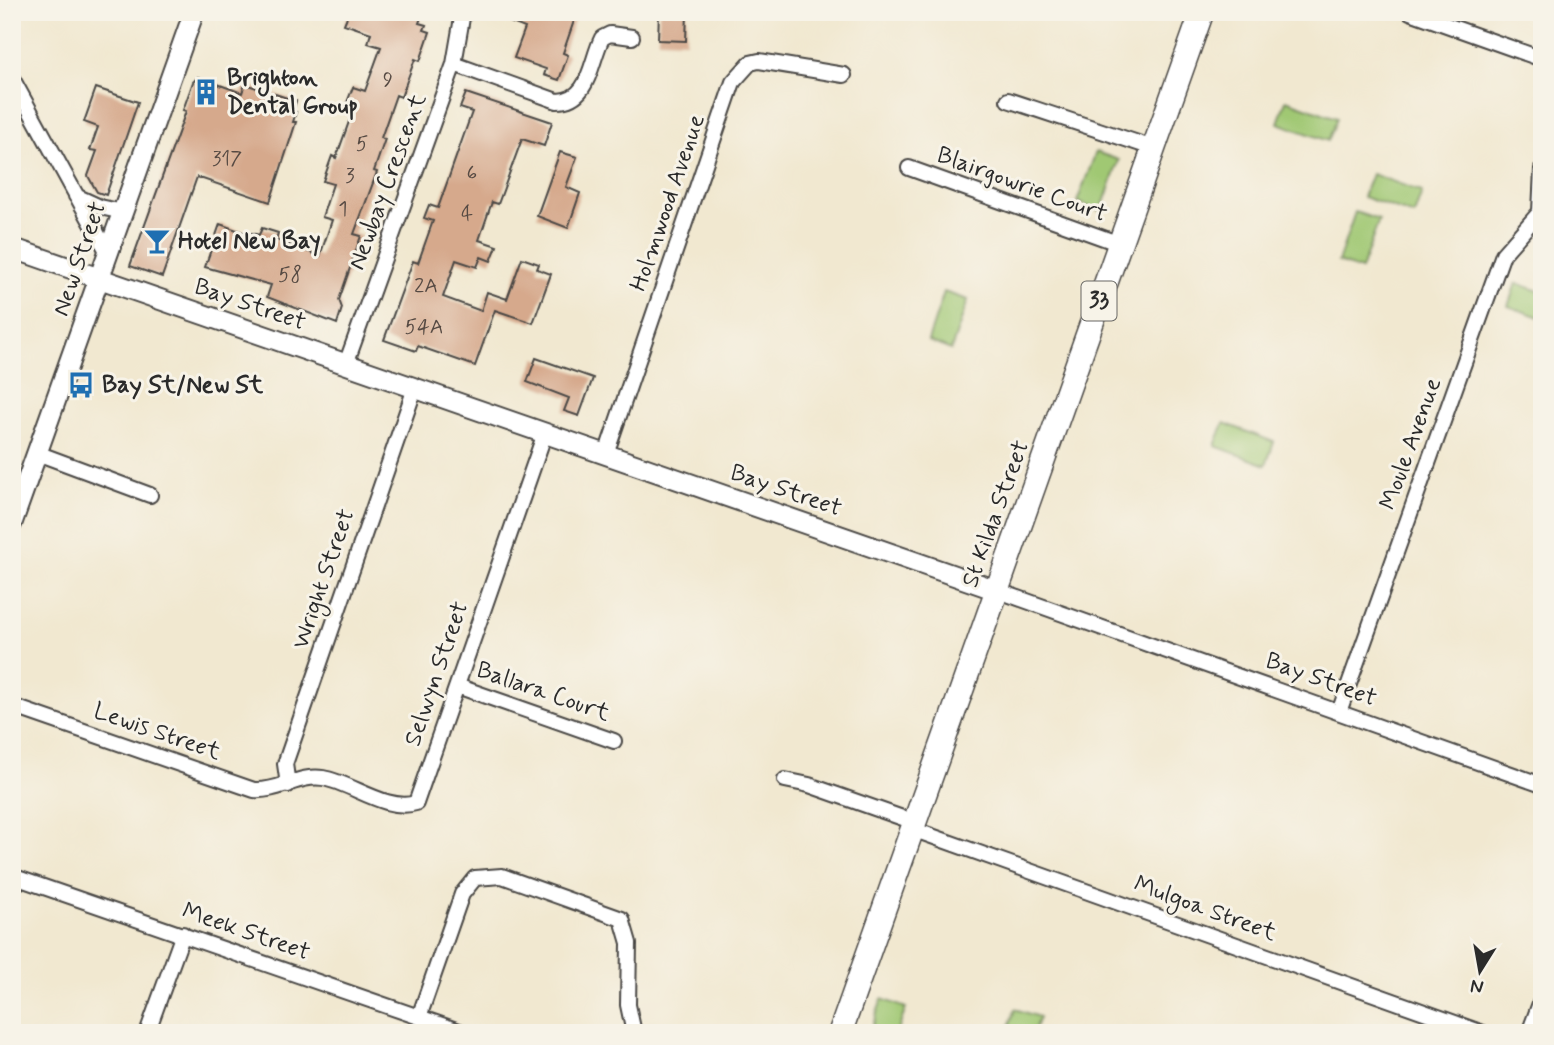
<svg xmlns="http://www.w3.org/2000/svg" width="1554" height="1045" font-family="Mynerve,sans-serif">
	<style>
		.green { fill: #a0c873; stroke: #667a4f; stroke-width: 2 }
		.building { fill: #d6a98c }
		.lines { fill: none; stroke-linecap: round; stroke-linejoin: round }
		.street-casing { stroke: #494744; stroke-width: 18 }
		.secondary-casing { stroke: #494744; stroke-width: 23 }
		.primary-casing { stroke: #494744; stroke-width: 26 }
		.street { stroke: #fff; stroke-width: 14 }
		.secondary { stroke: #fff; stroke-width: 19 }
		.primary { stroke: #fff; stroke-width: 23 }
		.labels { text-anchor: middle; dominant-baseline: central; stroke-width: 6; stroke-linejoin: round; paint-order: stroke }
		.number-label { font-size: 21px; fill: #564a43 }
		.shield { fill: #f7f3e8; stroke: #686764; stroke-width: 2 }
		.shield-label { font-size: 23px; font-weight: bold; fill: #2b2b2b }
		.poi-label { font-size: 24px; font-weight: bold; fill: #2b2b2b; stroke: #f7f3e8; text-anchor: start }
		.street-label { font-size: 24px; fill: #2b2b2b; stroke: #f7f3e8 }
	</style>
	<rect width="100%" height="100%" fill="#f7f3e8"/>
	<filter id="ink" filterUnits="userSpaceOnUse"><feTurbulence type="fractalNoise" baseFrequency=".0143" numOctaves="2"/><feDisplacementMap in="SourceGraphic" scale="14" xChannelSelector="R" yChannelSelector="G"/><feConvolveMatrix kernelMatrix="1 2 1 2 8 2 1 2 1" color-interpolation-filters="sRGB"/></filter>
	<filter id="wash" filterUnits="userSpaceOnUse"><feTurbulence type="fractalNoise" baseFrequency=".00686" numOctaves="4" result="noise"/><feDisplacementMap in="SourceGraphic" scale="28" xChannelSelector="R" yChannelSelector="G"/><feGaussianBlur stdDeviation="1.57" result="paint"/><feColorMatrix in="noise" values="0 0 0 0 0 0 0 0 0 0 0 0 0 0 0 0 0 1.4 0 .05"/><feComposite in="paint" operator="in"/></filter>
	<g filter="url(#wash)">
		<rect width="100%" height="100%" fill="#f1e8d0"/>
		<path class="green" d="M1286 100 1337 118 1328 141 1278 123Z
			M1096 152 1119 160 1101 211 1077 202Z
			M1372 174 1422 192 1414 215 1363 197Z
			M1355 212 1379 220 1361 270 1338 262Z
			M1516 283 1542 292V318L1508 306Z
			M944 292 968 300 951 350 928 341Z
			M1224 423 1274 442 1266 465 1215 446Z
			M882 999 906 1008 897 1033H870Z
			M1015 1009 1039 1017 1033 1033H1007Z"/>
		<g id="blocks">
			<path class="building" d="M349 12H423L419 23 426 25 424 30 430 32 420 61 415 59 401 97 396 95 381 138 385 139 374 171 377 172 354 234 361 236 339 300 342 308 337 324 267 297 271 285 205 267 220 224 251 235 252 233 259 235 262 228 278 233 276 240 320 256 332 220 322 217 333 184 323 181 332 156 336 158 351 116 343 113 353 87 365 91 381 47 368 43 371 33 344 24Z
				M484 12H577L563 53 568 55 559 80 544 75 546 69 514 58 525 28Z
				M659 12H687L686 41 658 40Z
				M198 77 242 93 245 84 296 101 293 111 296 112 293 122H296L270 202 197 177 162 277 130 266 186 111 183 110 193 82Z
				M96 88 138 102 106 195 97 192 88 176 97 151 90 150 98 127 84 122Z
				M466 93 552 122 544 146 522 139 498 204 492 202 479 240 497 246 491 261 481 257 477 267 456 260 443 297 481 311 487 292 507 299 522 258 539 264 537 269 551 274 533 323 495 310 475 366 418 346 416 351 384 340 413 261 418 263 433 221 424 218 429 205 438 208 472 112 460 108Z
				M560 152 577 157 566 187 580 193 568 228 537 216Z
				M536 358 593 378 579 416 564 411 569 398 527 382Z"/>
		</g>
	</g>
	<g filter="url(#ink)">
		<use href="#blocks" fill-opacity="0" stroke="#494744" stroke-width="2"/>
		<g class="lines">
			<g class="street-casing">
				<path id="street" d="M1410 12 1542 59
					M454 64 557 101C590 101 590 62 602 38L610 34 632 37
					M12 78 108 253
					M1008 100 1153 148
					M909 168 1120 244
					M76 196 100 207 123 212
					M346 364 454 64 463 12
					M37 453 150 495
					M606 454 733 82 750 63 759 61 844 75
					M996 590 1542 785
					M457 686 614 741
					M12 706 254 790C278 792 300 774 323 778 352 783 387 812 416 803L545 433
					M1339 712 1503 254 1540 212 1542 169
					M785 780 809 785 914 822
					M288 785 285 764 415 388
					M912 829 1483 1033
					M12 876 465 1033
					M419 1017 462 894 475 878 502 876 622 919 629 943 628 1005 634 1033
					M147 1033 183 934
					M1529 1033 1542 998"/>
			</g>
			<g class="secondary-casing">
				<path id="secondary" d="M12 248 996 590
					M12 523 194 12"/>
			</g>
			<g class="primary-casing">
				<path id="primary" d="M840 1033 1202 12"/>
			</g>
			<use href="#street" class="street"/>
			<use href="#secondary" class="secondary"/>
			<use href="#primary" class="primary"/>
		</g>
	</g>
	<defs>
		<g id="building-bare" transform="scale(2.1)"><path d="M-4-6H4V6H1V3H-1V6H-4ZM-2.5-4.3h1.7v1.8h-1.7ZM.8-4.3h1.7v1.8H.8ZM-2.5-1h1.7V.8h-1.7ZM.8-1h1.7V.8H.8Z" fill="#1f6fb2" stroke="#f7f3e8" stroke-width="2.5" paint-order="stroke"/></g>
		<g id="bar-bare" transform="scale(2.1)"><path d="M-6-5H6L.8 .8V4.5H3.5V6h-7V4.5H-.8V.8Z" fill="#1f6fb2" stroke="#f7f3e8" stroke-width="2.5" paint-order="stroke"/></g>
		<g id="bus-bare" transform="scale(2.1)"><path d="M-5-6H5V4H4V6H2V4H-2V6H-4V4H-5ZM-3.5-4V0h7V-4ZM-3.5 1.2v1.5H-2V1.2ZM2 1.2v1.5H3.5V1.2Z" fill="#1f6fb2" stroke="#f7f3e8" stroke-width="2.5" paint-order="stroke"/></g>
	</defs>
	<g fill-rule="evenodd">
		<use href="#building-bare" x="206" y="92"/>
		<use href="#bar-bare" x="157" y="241"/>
		<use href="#bus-bare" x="81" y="385"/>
	</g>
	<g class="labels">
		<g class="number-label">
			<text x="388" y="80">9</text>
			<text x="362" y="144">5</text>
			<text x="227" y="159">317</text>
			<text x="472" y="173">6</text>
			<text x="350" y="176">3</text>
			<text x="343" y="209">1</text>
			<text x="467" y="214">4</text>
			<text x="290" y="275">58</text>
			<text x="426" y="286">2A</text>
			<text x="424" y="327">54A</text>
		</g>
		<rect class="shield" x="1081.5" y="281.5" width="35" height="39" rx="5"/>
		<g class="shield-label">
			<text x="1099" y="301">33</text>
		</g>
		<g class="poi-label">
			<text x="227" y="78">Brighton<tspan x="227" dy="28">Dental Group</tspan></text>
			<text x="178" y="241">Hotel New Bay</text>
			<text x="102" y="385">Bay St/New St</text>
		</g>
		<g class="street-label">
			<text transform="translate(388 182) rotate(-70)">Newbay Crescent</text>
			<text transform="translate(1022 185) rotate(20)">Blairgowrie Court</text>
			<text transform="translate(668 203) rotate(-71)">Holmwood Avenue</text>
			<text transform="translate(80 259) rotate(-71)">New Street</text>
			<text transform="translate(250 305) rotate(19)">Bay Street</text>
			<text transform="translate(1411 444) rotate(-70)">Moule Avenue</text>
			<text transform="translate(786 491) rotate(19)">Bay Street</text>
			<text transform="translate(996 514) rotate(-70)">St Kilda Street</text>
			<text transform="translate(324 579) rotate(-71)">Wright Street</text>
			<text transform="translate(437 674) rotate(-71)">Selwyn Street</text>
			<text transform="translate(1321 680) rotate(20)">Bay Street</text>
			<text transform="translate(543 692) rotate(19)">Ballara Court</text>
			<text transform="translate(157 732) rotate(19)">Lewis Street</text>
			<text transform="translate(1205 909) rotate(20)">Mulgoa Street</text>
			<text transform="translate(246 932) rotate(19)">Meek Street</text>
		</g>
	</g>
	<rect width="1554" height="1045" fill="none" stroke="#f7f3e8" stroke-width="42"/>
	<g transform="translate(1480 971) rotate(191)" stroke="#f7f3e8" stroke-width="5" paint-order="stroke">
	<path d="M0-5L12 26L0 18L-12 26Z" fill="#2b2b2b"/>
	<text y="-10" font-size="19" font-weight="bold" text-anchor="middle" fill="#2b2b2b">N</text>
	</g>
</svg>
